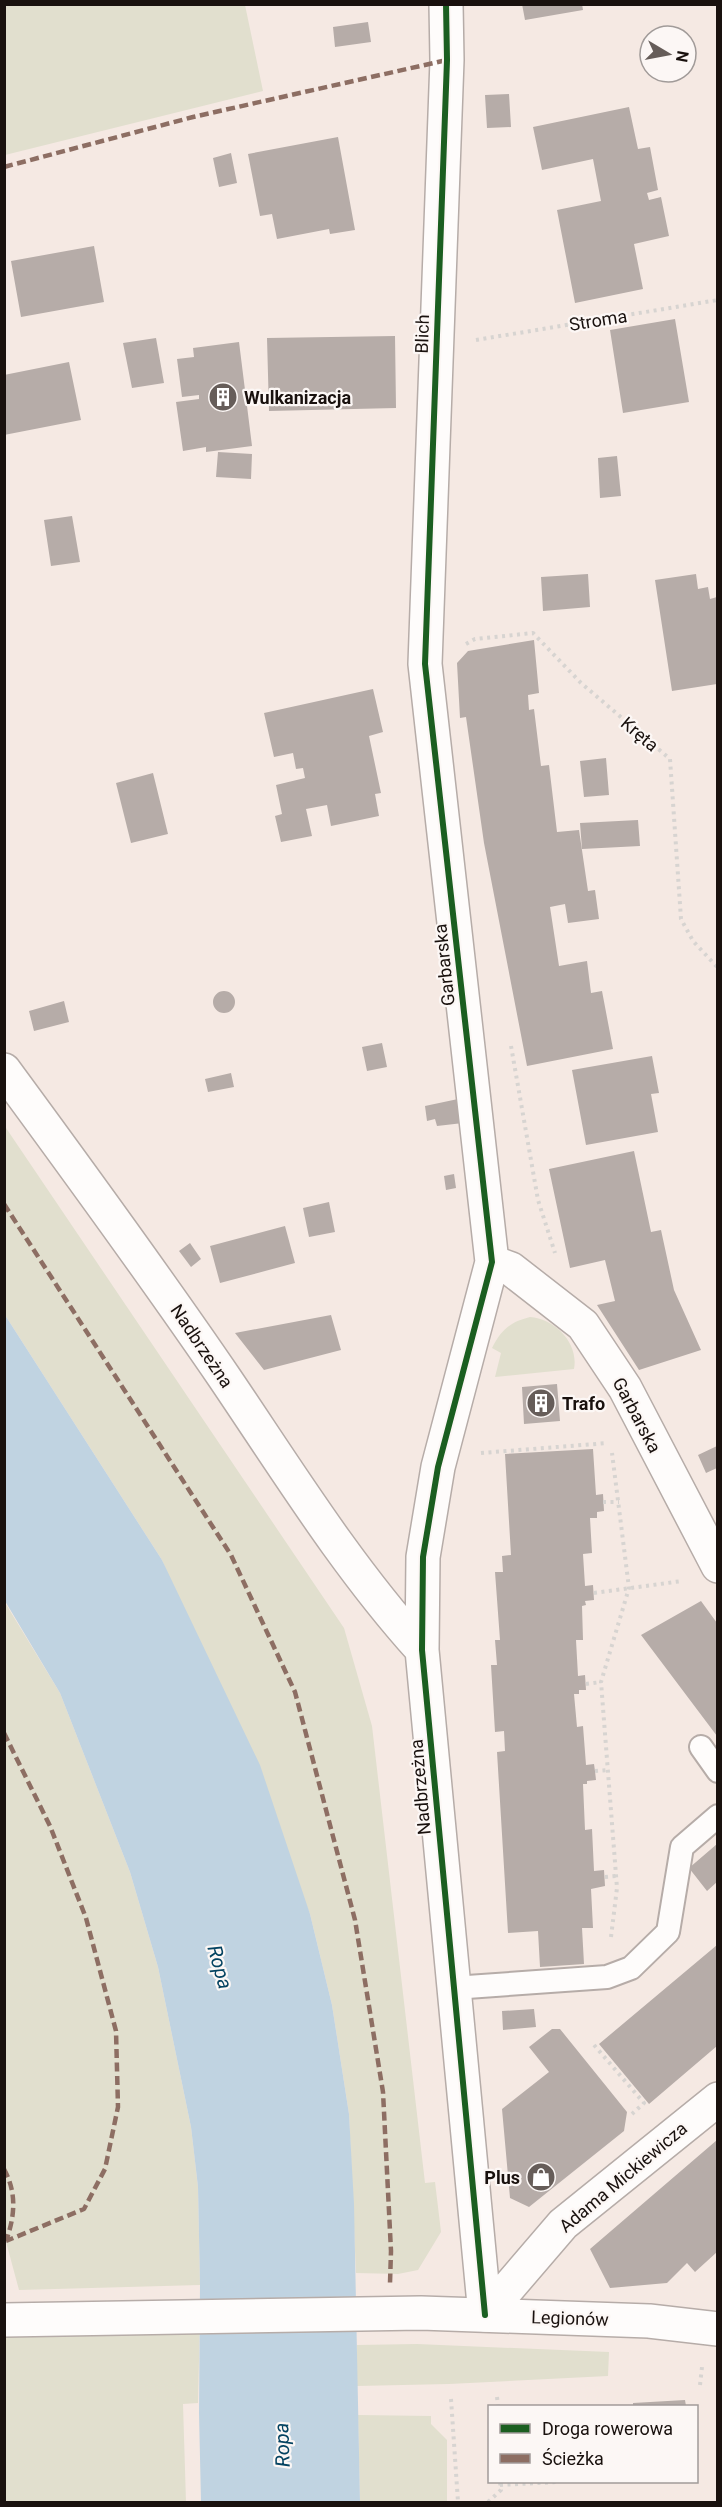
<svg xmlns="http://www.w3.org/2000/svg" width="722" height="2507" font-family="Roboto,sans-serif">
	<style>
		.green { fill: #e1dfce }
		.water { fill: #c0d3e1 }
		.building { fill: #b6aca8 }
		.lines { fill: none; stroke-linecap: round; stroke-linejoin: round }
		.lane-casing { stroke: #b6aca8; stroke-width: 26 }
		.street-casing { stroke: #b6aca8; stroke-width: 36 }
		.secondary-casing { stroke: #b6aca8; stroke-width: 36 }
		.path { stroke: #d7d4d1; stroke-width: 4; stroke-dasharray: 3 4.5; stroke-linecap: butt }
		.lane { stroke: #fefcfb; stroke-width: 22 }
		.street { stroke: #fefcfb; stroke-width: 33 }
		.secondary { stroke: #fefcfb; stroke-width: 33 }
		.quiet { stroke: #8d6e63; stroke-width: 4.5; stroke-dasharray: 9 4.5; stroke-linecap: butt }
		.cycleway-casing { stroke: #fcf7f5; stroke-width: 10 }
		.cycleway { stroke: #1b5e20; stroke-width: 6 }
		.labels { text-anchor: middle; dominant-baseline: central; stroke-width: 4.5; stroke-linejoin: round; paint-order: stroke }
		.street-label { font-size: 18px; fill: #19110e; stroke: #fcf7f5 }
		.poi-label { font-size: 18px; font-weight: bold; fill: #19110e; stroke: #fcf7f5; text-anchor: start }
		.water-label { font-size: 20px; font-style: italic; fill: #044361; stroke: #fcf7f5 }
	</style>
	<rect width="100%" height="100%" fill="#f5e9e3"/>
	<path class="green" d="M4 5H245L263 91 5 155Z
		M4 1125 344 1628 372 1726 425 2183 435 2182 441 2232 418 2270 398 2274 356 2273 349 2114 332 2005 310 1914 162 1560 5 1315Z
		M530 1317C555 1319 579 1343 574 1369L495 1377 501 1353 492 1348C501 1330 510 1322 530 1317Z
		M4 1601 60 1693 130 1872 158 1967 191 2127 198 2187 200 2285 19 2290 5 2238Z
		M200 2317 198 2403 183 2404 186 2502H5L4 2320Z
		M417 2344 609 2352 608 2376 449 2384 357 2386V2345Z
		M358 2415 431 2416V2424L447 2440V2502H360Z"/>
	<path class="water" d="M5 1315 162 1560 260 1765 310 1914 332 2005 349 2114 354 2204 360 2502H201L199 2413 200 2285 198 2187 191 2127 158 1967 130 1872 60 1693 5 1601Z"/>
	<path class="building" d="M522 4H582L583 10 525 20Z
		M368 22 371 42 335 47 333 27Z
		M509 94 511 127 487 128 485 95Z
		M629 107 638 149 650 147 658 190 647 193 649 200 661 197 669 236 634 244 643 289 575 303 557 210 601 201 593 159 542 170 533 127Z
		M338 137 355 230 330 234 329 229 277 239 272 214 260 216 248 154Z
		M231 153 237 183 219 187 213 158Z
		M94 246 104 302 21 317 11 261Z
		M675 319 689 402 623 413 610 330Z
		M395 336 396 408 269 411 267 338Z
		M156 338 164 383 132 388 123 343Z
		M239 342 252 446 206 452V447L183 451 176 402 199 399V395L182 397 177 359 194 357 193 348Z
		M69 362 81 420 4 435V375Z
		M218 452 252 454 251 479 216 477Z
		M617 456 621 496 600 498 598 458Z
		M72 516 80 562 51 566 44 520Z
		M588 574 590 607 543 611 541 577Z
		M696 574 698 589 708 587 710 599 717 597V684L672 691 655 580Z
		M534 640 539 693 528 695 529 710 534 709 541 766 549 765 557 832 579 830 588 891 595 890 599 919 568 923 565 904 550 907 559 966 587 961 591 993 602 991 613 1049 527 1066 484 843 466 717 460 718 457 663 468 651Z
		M373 689 383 732 369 736 381 793 375 794 379 816 331 826 327 805 306 809 312 836 281 842 275 816 282 814 276 785 305 778 303 768 296 769 293 753 274 757 264 713Z
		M606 758 609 795 584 797 580 761Z
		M153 773 168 834 131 843 116 783Z
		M638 820 640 846 582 849 580 823Z
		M213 1002a11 11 0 1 1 22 0a11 11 0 1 1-22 0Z
		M64 1001 69 1022 34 1031 29 1011Z
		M382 1043 387 1067 367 1071 362 1047Z
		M652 1056 659 1093 651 1094 658 1132 586 1145 572 1070Z
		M231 1073 234 1087 208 1092 205 1079Z
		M458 1099 463 1123 437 1126 435 1119 427 1121 425 1106Z
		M634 1151 651 1232 661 1230 674 1290 701 1350 639 1370 597 1305 615 1301 605 1260 570 1268 549 1169Z
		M454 1174 456 1188 446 1190 444 1176Z
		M329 1202 335 1232 309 1237 303 1208Z
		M285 1226 295 1263 220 1283 210 1246Z
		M190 1243 201 1259 191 1267 179 1251Z
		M331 1315 341 1350 264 1370 235 1333Z
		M557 1384 560 1421 524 1424 522 1387Z
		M717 1446V1468L706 1473 698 1455Z
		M593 1449 596 1495 603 1494 604 1511 597 1512V1518H590L592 1553 583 1554 585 1586 593 1585 594 1600 585 1601 586 1605 582 1606 583 1640H576L578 1676 585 1675 586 1690H579V1694H574L577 1727 583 1726 586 1765 594 1764 595 1771 596 1780 587 1781V1784H583L585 1830 592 1829 594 1871 604 1870 605 1886 591 1889 593 1928H582L584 1964 540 1967 538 1931 508 1933 497 1752 505 1751 504 1731 495 1732 491 1665H497L495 1640H500L495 1572H503L502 1556 511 1555 505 1454Z
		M701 1601 717 1623V1736L641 1635Z
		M717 1844V1882L707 1891 689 1868Z
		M717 1945V2046L649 2104 599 2044Z
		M534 2009 536 2027 503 2030 502 2011Z
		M552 2029H560L627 2112 624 2131 529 2207 510 2198 502 2109 549 2072 529 2047Z
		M717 2140V2252L695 2272 687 2263 667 2283 610 2288 590 2249Z
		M685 2400 686 2406H633V2403Z"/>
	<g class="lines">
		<g class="lane-casing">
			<path id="lane" d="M701 1747 718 1771
				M453 1988 607 1977 631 1968 668 1932 682 1847 718 1816"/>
		</g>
		<g class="street-casing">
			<path id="street" d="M446 4 447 60 425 664 492 1262 438 1467 423 1557 422 1650 485 2315
				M4 1070C79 1172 153 1273 224 1377 287 1470 346 1566 422 1650
				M492 1262 511 1269 583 1325 625 1388 718 1566
				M485 2315 563 2224 718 2099"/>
		</g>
		<g class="secondary-casing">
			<path id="secondary" d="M4 2320 421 2313 649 2321 718 2329"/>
		</g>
		<path class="path" d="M476 340 718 300
			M466 644 475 639 533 633 581 683 670 759 681 919 693 941 718 968
			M511 1046 538 1200 555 1253
			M481 1453 608 1443
			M603 1502H619
			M594 1593 682 1581
			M586 1684 601 1682
			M595 1771 608 1770
			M605 1877 616 1876
			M611 1937 617 1888 601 1682 629 1588 612 1453
			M594 2045 644 2103 632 2114
			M4 2242 6 2241
			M700 2385 702 2367
			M497 2397 498 2406
			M451 2399 458 2502
			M500 2485 557 2482
			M488 2502 501 2490 500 2482"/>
		<use href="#lane" class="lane"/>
		<use href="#street" class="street"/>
		<use href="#secondary" class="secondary"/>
		<path class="quiet" d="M4 167 193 117 447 60
			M4 1204 231 1555 295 1692 355 1920 383 2092 391 2251 390 2283
			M4 1733 50 1826 86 1918 116 2031 118 2107 105 2169 84 2209 6 2241
			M4 2169C17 2193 15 2216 6 2241"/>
		<g class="cycleway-casing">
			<path id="cycleway" d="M446 4 447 60 425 664 492 1262 438 1467 423 1557 422 1650 485 2315"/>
		</g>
		<use href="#cycleway" class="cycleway"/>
	</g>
	<defs>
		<g id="building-disc" transform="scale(1.5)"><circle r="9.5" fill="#665d59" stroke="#fcf7f5"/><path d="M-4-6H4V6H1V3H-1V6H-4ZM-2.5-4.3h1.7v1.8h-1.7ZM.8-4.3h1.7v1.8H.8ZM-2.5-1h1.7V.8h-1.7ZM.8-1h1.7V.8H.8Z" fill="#fff"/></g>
		<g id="shop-disc" transform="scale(1.5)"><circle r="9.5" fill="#665d59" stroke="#fcf7f5"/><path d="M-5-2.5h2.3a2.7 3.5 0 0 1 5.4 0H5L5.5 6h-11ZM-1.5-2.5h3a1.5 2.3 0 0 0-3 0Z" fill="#fff"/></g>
	</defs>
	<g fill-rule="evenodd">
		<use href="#building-disc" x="223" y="397"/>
		<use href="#building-disc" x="541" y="1403"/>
		<use href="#shop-disc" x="541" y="2177"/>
	</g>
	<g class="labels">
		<g class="street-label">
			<text transform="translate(598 320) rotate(-9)">Stroma</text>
			<text transform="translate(422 334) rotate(-88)">Blich</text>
			<text transform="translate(640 734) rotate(40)">Kręta</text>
			<text transform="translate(444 965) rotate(-96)">Garbarska</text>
			<text transform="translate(202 1346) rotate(56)">Nadbrzeżna</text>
			<text transform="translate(637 1415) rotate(62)">Garbarska</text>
			<text transform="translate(420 1787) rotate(-95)">Nadbrzeżna</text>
			<text transform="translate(623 2177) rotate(-40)">Adama Mickiewicza</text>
			<text transform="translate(570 2318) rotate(2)">Legionów</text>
		</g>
		<g class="poi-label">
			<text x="244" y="397">Wulkanizacja</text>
			<text x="562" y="1403">Trafo</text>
			<text x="520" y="2177" text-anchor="end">Plus</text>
		</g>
		<g class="water-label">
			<text transform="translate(220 1967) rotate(74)">Ropa</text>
			<text transform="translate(282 2445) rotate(-92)">Ropa</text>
		</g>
	</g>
	<rect width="722" height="2507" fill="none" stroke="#19110e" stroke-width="12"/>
	<rect x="488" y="2405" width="210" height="78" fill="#fcf7f5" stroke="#a19b99" stroke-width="1.5"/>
	<rect x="500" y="2424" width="30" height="9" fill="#1b5e20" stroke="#a19b99" stroke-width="1.5"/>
	<text x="542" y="2435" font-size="18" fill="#19110e">Droga rowerowa</text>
	<rect x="500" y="2454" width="30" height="9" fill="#8d6e63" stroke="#a19b99" stroke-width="1.5"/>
	<text x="542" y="2465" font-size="18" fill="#19110e">Ścieżka</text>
	<g transform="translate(668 54) rotate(100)"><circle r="28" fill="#fcf7f5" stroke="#a19b99" stroke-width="1.5"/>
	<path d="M0-4.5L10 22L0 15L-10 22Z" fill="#665d59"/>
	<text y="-9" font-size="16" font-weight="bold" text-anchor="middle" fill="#19110e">N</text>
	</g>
</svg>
